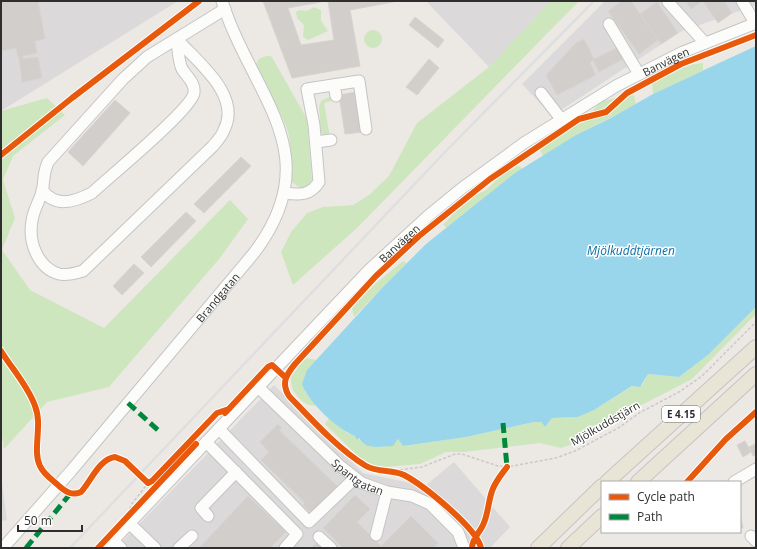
<svg xmlns="http://www.w3.org/2000/svg" width="757" height="549" font-family="'Open Sans',sans-serif">
	<style>
		.industrial { fill: #dcd9db }
		.green { fill: #cee6be }
		.water { fill: #99d6ec }
		.building { fill: #d1cecb; stroke: #d7d4d0 }
		.lines { fill: none; stroke-linecap: round; stroke-linejoin: round }
		.minor-casing { stroke: #c5c4c5; stroke-width: 13 }
		.major-casing { stroke: #c6c5c4; stroke-width: 16 }
		.path { stroke: #c9c9c8; stroke-width: 1.5; stroke-dasharray: 3 2; stroke-linecap: butt }
		.minor { stroke: #fcfcfb; stroke-width: 11 }
		.major { stroke: #e8e4d6; stroke-width: 14 }
		.rail { stroke: #dfdfe1; stroke-width: 2.5 }
		.quiet { stroke: #00873e; stroke-width: 5; stroke-dasharray: 10 5; stroke-linecap: butt }
		.cycleway-casing { stroke: #fff; stroke-width: 8 }
		.cycleway { stroke: #e8590c; stroke-width: 6 }
		.labels { text-anchor: middle; dominant-baseline: central; stroke-width: 3; stroke-linejoin: round; paint-order: stroke }
		.shield { fill: #fff; stroke: #6d6d6d; stroke-width: 1 }
		.shield-label { font-size: 10px; font-weight: bold; fill: #2e2e2e }
		.street-label { font-size: 11px; fill: #2e2e2e; stroke: #fff }
		.water-label { font-size: 12px; font-style: italic; fill: #0d6fa3; stroke: #fff }
	</style>
	<rect width="100%" height="100%" fill="#ece8e4"/>
	<path class="industrial" d="M1 1H178L1 111Z
		M426 1H551L489 67Z
		M605 1H756V5L680 32 552 116 522 84Z
		M274 385 363 473 425 486 454 462 510 527 490 548H116Z
		M1 476 7 520 1 521Z"/>
	<path class="green" d="M551 1H579L357 228 293 285 281 252 291 232 307 213 323 207 353 205 369 195 389 176 417 123 489 67Z
		M314 7 321 10V21L328 31 308 40 303 37 304 25 297 18 296 12 299 10 307 11Z
		M364 39a9 9 0 1 1 18 0a9 9 0 1 1-18 0Z
		M756 46 653 94 652 83 690 65 703 63V70Z
		M266 56H271L273 59 307 119 312 181 305 188H300L292 182C289 165 293 147 287 129 279 106 264 87 256 64L259 59Z
		M634 95 636 105 576 135 543 157 540 149 549 132 556 128 583 123 601 101Z
		M330 97 331 101 324 103 330 137 321 133 319 106 322 100Z
		M47 98 65 115 13 156 3 180 15 218 2 250 30 290 104 328 230 200 248 219 220 258 109 387 47 402 4 449 1 429V111Z
		M517 165 523 169 447 228 443 225 470 196 485 191 508 169Z
		M403 261 407 263 354 317 352 308 369 289Z
		M756 307V314L692 379 597 428 590 438 561 448 540 443 464 452H446L420 464 385 467 372 465 360 458 325 424 329 418 347 433 355 436 364 444 378 447 388 446 398 439 403 446 466 437 534 422H541L545 427 552 418 578 417 594 410 633 386 637 387 643 384 648 374 679 377 708 355Z
		M305 358 317 360 307 370 305 392 316 405C307 408 297 397 293 390 291 386 291 381 291 377Z"/>
	<path class="water" d="M756 46V307L708 355 679 377 648 374 640 387 632 386 594 410 578 417 552 418 545 427 541 422H534L466 437 403 446 398 439 393 446C381 446 366 451 359 438L357 440 355 436C337 429 308 402 302 384L307 370 384 286 426 244 515 173 576 135 611 118 653 94Z"/>
	<path class="building" d="M1 1H38L45 39 35 41 37 53 23 56V59L38 57 42 78 22 82 19 57H18L16 48 1 51Z
		M263 1H326L288 8 301 45 334 40 328 1 393 2 350 10 360 66 292 78Z
		M622 1H631L658 40 639 54 608 11Z
		M686 1H703L691 9Z
		M703 1H724L732 13 718 23Z
		M657 2 678 33 661 44 640 14Z
		M415 17 444 40 438 48 409 25Z
		M584 39 594 59 619 47 625 58 599 72 593 60 590 63 596 75 557 95 546 75 576 43Z
		M429 59 439 68 417 95 406 87Z
		M356 92 362 132 345 134 339 95Z
		M115 100 130 113 83 166 68 152Z
		M241 157 251 166 204 213 194 204Z
		M186 212 196 221 151 267 141 257Z
		M134 264 144 273 122 295 113 286Z
		M278 424 282 428 279 430 338 487 311 513 303 505 305 503 261 460 269 452 260 442Z
		M745 441 751 452 743 457 737 445Z
		M755 444 756 455 753 456 749 447Z
		M355 495 370 509 357 522 381 546 411 516 438 543 434 548H343L323 528Z
		M248 496 286 532 270 548H199Z
		M740 514 743 528H740Z
		M318 541 325 548H311Z"/>
	<g class="lines">
		<g class="minor-casing">
			<g id="minor">
				<path d="M742 1 755 23"/>
				<path d="M668 2 705 43"/>
				<path d="M609 24 639 74"/>
				<path d="M177 39C197 62 242 95 224 130 222 136 217 141 213 146L83 271C76 273 67 276 59 274 38 268 28 242 32 221 33 211 39 202 42 192 45 180 42 176 48 162L123 79 147 57 225 9"/>
				<path d="M334 85 336 96"/>
				<path d="M541 93 561 119"/>
				<path d="M316 142 331 140"/>
				<path d="M42 190C56 208 74 202 92 193 109 177 191 110 194 93 195 82 187 77 182 69 178 60 178 49 177 39"/>
				<path d="M284 193C299 195 310 196 319 182L314 125 307 89 359 81 366 129"/>
				<path id="s1" d="M258 387 339 465 362 483 387 492 412 496 430 504 458 532 464 548"/>
				<path d="M219 429 309 522 355 478"/>
				<path d="M206 442 297 534 285 548"/>
				<path d="M734 482 756 469"/>
				<path d="M208 516 201 508 236 472"/>
				<path d="M129 523 155 548"/>
				<path d="M376 535 387 492"/>
				<path d="M751 536 756 541"/>
				<path d="M319 537 331 548"/>
				<path d="M113 541 121 548"/>
				<path id="s2" d="M3 548 71 471 254 253C330 153 252 96 222 1"/>
				<path id="s3" d="M106 548 369 270 428 216 461 189 524 143 616 86 683 52 756 23"/>
				<path d="M179 548 192 536"/>
			</g>
		</g>
		<g class="major-casing">
			<path id="major" d="M607 482 756 347
				M638 482 756 374
				M538 548 602 486
				M568 548 602 516"/>
		</g>
		<path class="path" d="M390 471 422 467 455 454H462L498 466 507 467 556 458 575 451 620 427 639 413 679 392 702 376 756 322
			M130 509 131 505 148 483"/>
		<use href="#minor" class="minor"/>
		<use href="#major" class="major"/>
		<path class="rail" d="M70 548 444 153 594 1"/>
		<path class="quiet" d="M128 403 159 431
			M503 423 507 467
			M26 548 70 494"/>
		<g class="cycleway-casing">
			<path id="cycleway" d="M1 155 72 98 199 1
				M1 351C12 369 28 386 35 406 43 425 32 450 40 466 44 475 53 480 59 486 66 492 72 496 81 492 91 481 99 459 115 457L125 461 148 483 152 481 217 413 229 409
				M225 413 268 367 272 365 285 377
				M687 482 726 439 756 412
				M98 548 196 444
				M472 548C472 538 479 534 483 525 488 515 488 503 492 491 495 482 501 475 507 467
				M481 548C477 528 423 485 404 475 392 469 378 473 366 466 339 450 311 419 289 396 281 383 286 375 295 364L376 276 419 236 490 179 579 119 606 112 627 93 681 64 756 35"/>
		</g>
		<use href="#cycleway" class="cycleway"/>
	</g>
	<g class="labels">
		<rect class="shield" x="662" y="406" width="38" height="16" rx="3"/>
		<g class="shield-label">
			<text x="681" y="414">E 4.15</text>
		</g>
		<g class="street-label">
			<text stroke="none"><textPath href="#s3" startOffset="747">Banvägen</textPath></text>
			<text stroke="none"><textPath href="#s3" startOffset="423">Banvägen</textPath></text>
			<text stroke="none"><textPath href="#s2" startOffset="330">Brandgatan</textPath></text>
			<text transform="translate(605 423) rotate(-30)">Mjölkuddstjärn</text>
			<text stroke="none"><textPath href="#s1" startOffset="135">Spantgatan</textPath></text>
		</g>
		<g class="water-label">
			<text x="631" y="250">Mjölkuddtjärnen</text>
		</g>
	</g>
	<rect width="757" height="549" fill="none" stroke="#2e2e2e" stroke-width="4"/>
	<rect x="601" y="481" width="140" height="52" fill="#ffffff" stroke="#ababab"/>
	<rect x="609" y="494" width="20" height="6" fill="#e8590c" stroke="#ababab"/>
	<text x="637" y="501" font-size="12" fill="#2e2e2e">Cycle path</text>
	<rect x="609" y="514" width="20" height="6" fill="#00873e" stroke="#ababab"/>
	<text x="637" y="521" font-size="12" fill="#2e2e2e">Path</text>
	<path d="M18 525v6h64v-6" fill="none" stroke="#2e2e2e" stroke-width="2"/>
	<text x="24" y="525" font-size="12" fill="#2e2e2e" stroke="#ffffff" stroke-width="3" paint-order="stroke">50 m</text>
</svg>
